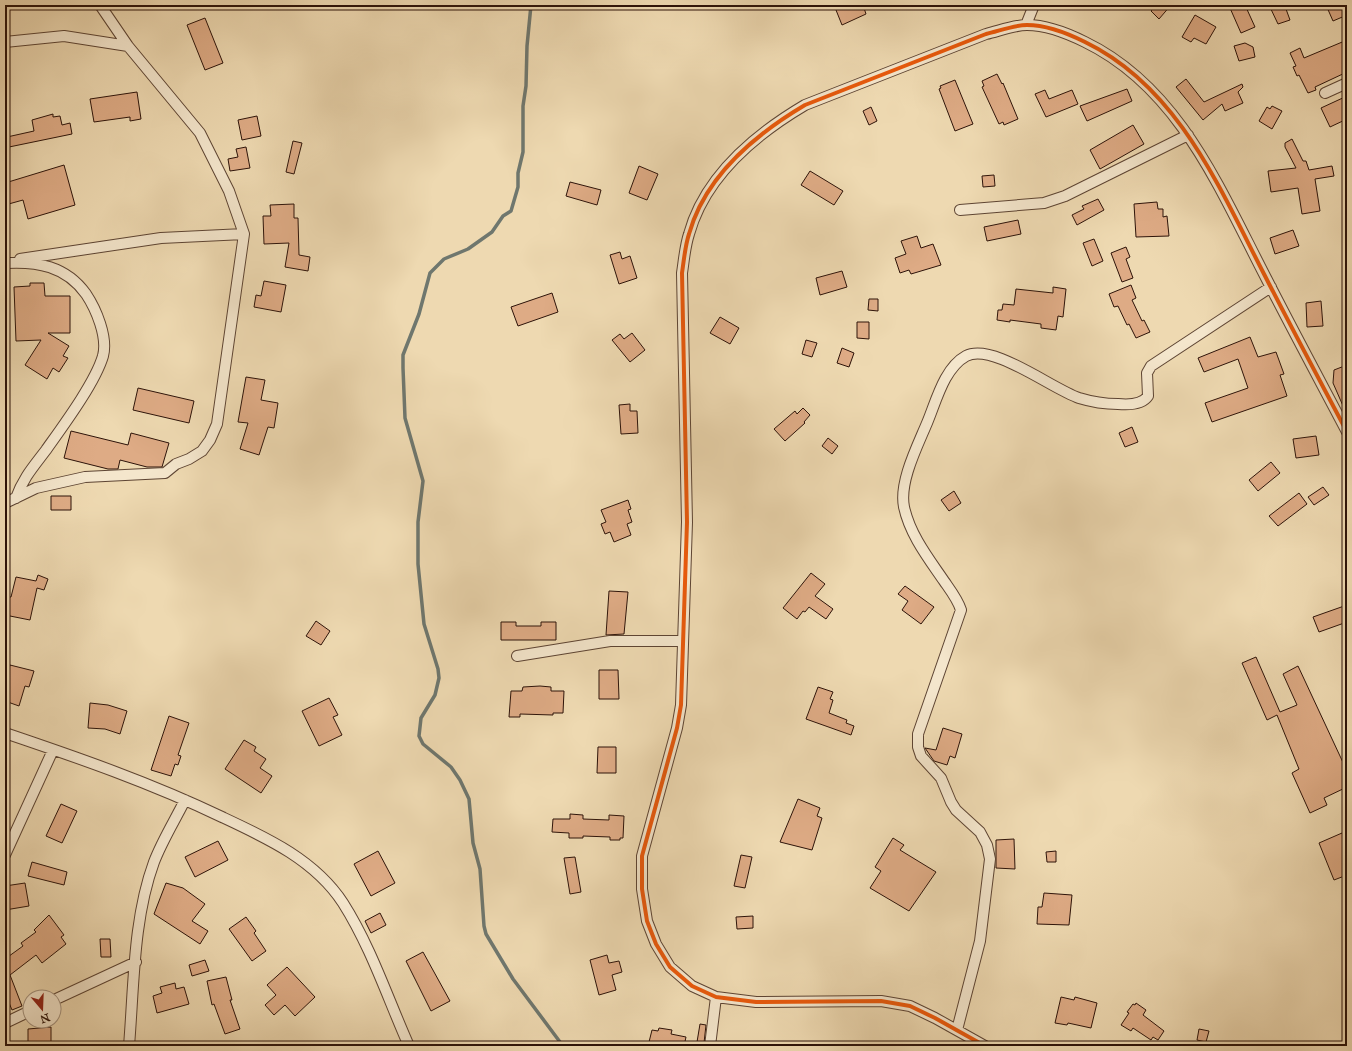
<svg xmlns="http://www.w3.org/2000/svg" width="1352" height="1051" font-family="'IM FELL Great Primer',serif">
	<style>
		.lines { fill: none; stroke-linecap: round; stroke-linejoin: round }
		.stream { stroke: #6f776e; stroke-width: 3.5 }
		.building { fill: #deab85; stroke: #2d1309 }
		.street-casing { stroke: #5d4433; stroke-width: 12 }
		.street { stroke: #f4e6cc; stroke-width: 10 }
		.cycleway-casing { stroke: #f4e6cc; stroke-width: 6 }
		.cycleway { stroke: #e8590c; stroke-width: 4 }
	</style>
	<rect width="100%" height="100%" fill="#eed9b1"/>
	<filter id="stains"><feTurbulence type="fractalNoise" baseFrequency=".005" numOctaves="4"/><feColorMatrix values="0 0 0 0 .2 0 0 0 0 .09 0 0 0 0 .02 0 0 0 .5 -.17"/></filter>
	<radialGradient id="worn" r=".72"><stop offset=".6" stop-color="#630" stop-opacity="0"/><stop offset="1" stop-color="#630" stop-opacity=".3"/></radialGradient>
	<g class="lines">
		<path class="stream" d="M531 5 527 46 526 86 523 106V152L518 173V187L511 211 503 216 492 232 468 249 444 259 430 273 419 314 403 355V368L405 418 423 481 418 522V564L424 624 438 669 439 678 435 695 421 718 419 736 423 744 451 767 460 780 469 799 473 843 480 869 484 926 486 934 513 979 563 1046"/>
	</g>
	<path class="building" d="M834 5H863L866 14 842 25Z
		M1156 5H1171L1159 19 1151 11Z
		M1238 5H1245L1255 27 1241 33 1230 8Z
		M1269 5H1294L1286 9 1290 20 1278 24Z
		M1326 5H1347V15L1333 21Z
		M1195 15 1216 27 1206 44 1194 38 1191 42 1182 37Z
		M205 18 223 63 205 70 187 25Z
		M1347 40V72L1315 87 1316 90 1308 93 1299 75 1297 76 1293 67 1296 66 1290 53 1300 48 1304 58Z
		M1245 43 1253 47 1255 57 1239 61 1234 46Z
		M997 74 1002 84 1003 83 1018 119 1004 125 1003 122 999 124 982 87 984 86 982 81Z
		M1186 79 1204 102 1242 84 1243 87 1238 92 1243 103 1225 111 1222 104 1203 120 1176 87Z
		M955 80 973 124 955 131 939 89 941 88 940 86Z
		M1127 89 1132 101 1087 121 1080 106Z
		M1045 90 1049 99 1072 90 1078 104 1046 117 1035 94Z
		M137 92 141 119 130 121V117L94 122 90 99Z
		M1347 96V119L1330 127 1321 108Z
		M1272 106 1282 111 1272 129 1259 121 1267 107 1270 109Z
		M871 107 877 121 869 125 863 111Z
		M53 114V117L60 116 62 125 70 123 72 134 9 147 7 137 34 131 32 120Z
		M257 116 261 136 242 140 238 120Z
		M1133 125 1144 144 1100 169 1090 150Z
		M1292 139 1303 161H1306L1309 170 1332 166 1334 176 1315 179 1320 211 1302 214 1298 188 1271 192 1268 171 1296 168 1285 147V143Z
		M293 141 302 143 294 174 286 172Z
		M246 147 250 168 230 171 228 159 238 157 236 149Z
		M64 165 75 205 28 219 23 200 5 205V183Z
		M639 166 658 174 647 200 629 193Z
		M810 171 843 191 834 205 801 185Z
		M994 175 995 186 983 187 982 176Z
		M570 182 601 190 597 205 566 196Z
		M1098 199 1104 210 1077 225 1072 215 1084 209 1082 206Z
		M1157 202 1158 209H1163V217L1167 216 1169 236 1136 237 1134 204Z
		M294 204V218H298L299 255 310 257 308 271 285 267 289 243 264 244 263 216H271L270 205Z
		M1018 220 1021 234 987 241 984 227Z
		M1293 230 1299 246 1275 254 1270 238Z
		M917 236 921 248 933 244 941 265 911 274 909 270 900 273 895 258 906 254 901 241Z
		M1094 239 1103 261 1092 266 1083 243Z
		M1126 247 1130 257 1126 259 1133 278 1122 282 1111 253Z
		M620 252 622 259 630 256 637 278 619 284 610 255Z
		M842 271 847 287 820 295 816 278Z
		M264 281 286 285 281 312 254 307 256 295 261 296Z
		M30 283H44L45 296H70V333H48L69 346 63 356 68 358 59 372 53 368 47 379 25 365 41 340 16 341 14 287 30 286Z
		M1131 285 1136 298 1132 300 1142 321 1144 320 1150 332 1136 338 1129 324 1127 325 1118 306 1114 307 1109 294Z
		M1053 287 1066 289 1063 317 1058 316 1056 330 1041 328V324L1010 320V322L997 320 998 310H1002L1003 304 1014 305 1016 289 1053 293Z
		M552 293 558 312 518 326 511 307Z
		M869 299H878V311L868 310Z
		M1321 301 1323 326 1307 327 1306 303Z
		M720 317 739 328 730 344 710 333Z
		M857 322H869V339L857 338Z
		M632 333 645 350 630 362 612 340 620 334 624 339Z
		M1250 337 1258 357 1276 352 1284 374 1280 375 1287 396 1212 422 1205 403 1248 388 1238 359 1204 372 1198 358Z
		M806 340 817 343 812 357 802 354Z
		M842 348 854 353 849 367 837 363Z
		M1347 365V415L1333 383 1334 370Z
		M246 377 265 380 261 400 278 403 274 428 268 427 259 455 240 449 248 423 238 422Z
		M138 388 194 401 189 423 133 410Z
		M630 404V411H637L638 433 621 434 619 405Z
		M803 408 810 415 804 422 805 423 785 441 774 429 795 411 797 414Z
		M1132 427 1138 442 1125 447 1119 433Z
		M71 431 128 445 131 433 169 443 162 467H147L120 460 118 469H108L64 458Z
		M1316 436 1319 455 1296 458 1293 439Z
		M828 438 838 446 832 454 822 446Z
		M1271 462 1280 473 1258 491 1249 480Z
		M1323 487 1329 495 1314 505 1308 497Z
		M954 491 961 503 949 511 941 500Z
		M1299 493 1307 504 1278 526 1269 516Z
		M51 496H71V510H51Z
		M628 500 631 509 628 510 632 522 627 524 631 535 614 542 610 532 605 534 601 524 606 522 601 510Z
		M811 573 825 584 815 596 833 609 826 619 809 607 805 612 803 611 797 619 783 608Z
		M38 575 48 579 44 590 37 588 30 620 5 615 8 597H11L16 577 36 581Z
		M905 586 934 607 921 624 902 610 908 601 898 594Z
		M609 591 628 592 624 634 606 635Z
		M1347 605V622L1319 632 1313 617Z
		M316 621 330 631 321 645 306 636Z
		M501 622H516V626H541V622H556V640H501Z
		M1256 657 1280 712 1297 705 1283 674 1298 666 1347 771V787L1324 798 1327 805 1310 813 1292 773 1299 769 1277 715 1267 720 1242 663Z
		M10 665 34 671 29 687 25 686 19 706 5 701V684Z
		M599 670H618L619 699H599Z
		M540 686 551 687V691H564L563 713H553V715L520 714V717H509L511 691H522L523 687Z
		M818 687 833 692 830 699 833 700 829 713 847 720 846 723 854 726 851 735 806 719Z
		M329 698 338 715 333 717 342 735 319 746 302 711Z
		M90 703 108 705 127 711 120 734 105 729 88 728Z
		M169 716 189 723 178 755 181 756 178 765 175 764 171 776 151 770Z
		M943 728 962 734 955 758 950 756 947 765 934 761 925 748 936 750Z
		M244 740 256 747 254 751 266 759 260 768 272 776 261 793 225 769Z
		M598 747H616V773H597Z
		M798 799 820 808 817 816 822 818 812 850 780 842Z
		M61 804 77 811 62 843 46 836Z
		M570 814 583 815V819L609 820V815L624 816 623 838H620V840H610V837L583 836V838H569V833L552 832 553 819H570Z
		M1342 833 1347 845V875L1334 880 1319 843Z
		M893 838 904 845 900 850 936 872 909 911 870 888 881 871 875 867Z
		M1014 839 1015 869 996 868V840Z
		M218 841 228 860 195 877 185 857Z
		M378 851 395 883 371 896 354 864Z
		M1056 851V862H1047L1046 852Z
		M741 855 752 857 745 888 734 886Z
		M575 857 581 892 570 894 564 858Z
		M32 862 67 872 64 885 28 876Z
		M25 883 29 906 5 910V886Z
		M166 883 183 888 205 904 192 921 208 931 200 944 154 914Z
		M1044 893 1072 895 1069 925 1037 924 1038 907H1042Z
		M380 913 386 925 371 933 365 921Z
		M49 915 64 935 61 937 66 944 42 963 36 955 10 975 22 1006 12 1010 5 993V959L23 946 21 943 36 932 34 930Z
		M753 916V928L737 929 736 917Z
		M246 917 256 931 254 933 266 951 252 961 229 929Z
		M100 939H110L111 957H101Z
		M423 952 450 1001 431 1011 406 961Z
		M607 955 609 963 619 961 622 972 612 975 616 990 599 995 590 960Z
		M205 960 209 971 192 976 189 965Z
		M287 967 315 997 295 1016 285 1005 274 1015 265 1005 276 995 267 985Z
		M226 977 232 1000H230L240 1029 225 1034 214 1004 212 1005 207 981Z
		M175 983 176 989 184 987 189 1004 157 1013 153 996 162 993 160 987Z
		M1061 997 1074 1000 1075 997 1097 1003 1091 1028 1068 1023 1067 1025 1055 1023Z
		M1136 1003 1146 1010 1143 1015 1164 1031 1158 1040 1153 1037 1151 1040 1133 1028 1131 1031 1121 1025 1129 1013 1127 1012 1133 1004 1135 1005Z
		M700 1024 706 1025 704 1043 697 1042Z
		M51 1027V1046H28V1029Z
		M659 1028 672 1030 671 1034 686 1037 684 1046H648L652 1030 658 1031Z
		M1199 1029 1209 1031 1206 1042 1197 1040Z"/>
	<g class="lines">
		<g class="street-casing">
			<path id="street" d="M1026 25 1034 5
				M5 42 64 36 128 46
				M1325 93 1347 83
				M960 210 1044 203 1065 196 1188 135
				M20 259 161 238 244 234
				M5 263C37 261 66 266 86 294 96 309 108 337 103 356 95 383 63 426 46 450 34 466 23 478 16 498
				M5 503 36 488 85 477 165 473 176 464 189 459 202 451 210 440 217 424 244 234 229 191 200 133 128 46 100 5
				M517 656 610 641H683
				M5 733C79 758 151 783 222 817 267 838 315 860 343 903 371 947 388 999 409 1046
				M5 855 53 750
				M54 1000 136 962
				M5 1023 30 1011
				M957 1030 980 941 990 859 987 845 980 832 956 810 951 802 941 778 921 756 918 747V734L961 610C958 600 951 591 944 581 929 559 910 535 904 507 899 482 917 447 927 423 936 402 944 368 966 356 992 342 1052 389 1079 398 1092 402 1105 404 1118 404 1129 405 1142 405 1148 396L1147 373 1151 366 1271 287
				M129 1046C134 986 133 919 154 862 162 841 175 820 185 800
				M710 1046 716 997
				M985 1046 935 1018 910 1006 881 1001 756 1002 716 997 692 986 670 967 656 944 647 921 642 889V856L677 728 681 705 687 522 682 273C684 260 685 246 689 234 705 176 756 134 805 105L986 34C999 31 1014 25 1027 25 1047 25 1067 33 1085 42 1178 87 1219 187 1264 274 1291 327 1319 379 1347 432"/>
		</g>
		<use href="#street" class="street"/>
		<g class="cycleway-casing">
			<path id="cycleway" d="M985 1046 935 1018 910 1006 881 1001 756 1002 716 997 692 986 670 967 656 944 647 921 642 889V856L677 728 681 705 687 522 682 273C684 260 685 246 689 234 705 176 756 134 805 105L986 34C999 31 1014 25 1027 25 1047 25 1067 33 1085 42 1178 87 1219 187 1264 274 1291 327 1319 379 1347 432"/>
		</g>
		<use href="#cycleway" class="cycleway"/>
	</g>
	<rect width="1352" height="1051" fill="none" stroke="#eed9b1" stroke-width="20"/>
	<rect x="6" y="6" width="1340" height="1039" fill="none" stroke="#2d1309" stroke-width="2"/>
	<rect x="10" y="10" width="1332" height="1031" fill="none" stroke="#2d1309"/>
	<g transform="translate(42 1009) rotate(161)"><circle r="19" fill="#f4e6cc" stroke="#a4927e"/>
	<path d="M0-3L7 15L0 10L-7 15Z" fill="#8f2418"/>
	<text y="-6" font-size="11" font-weight="bold" text-anchor="middle" fill="#2d1309">N</text>
	</g>
	<rect width="100%" height="100%" filter="url(#stains)"/>
	<rect width="100%" height="100%" fill="url(#worn)"/>
</svg>
